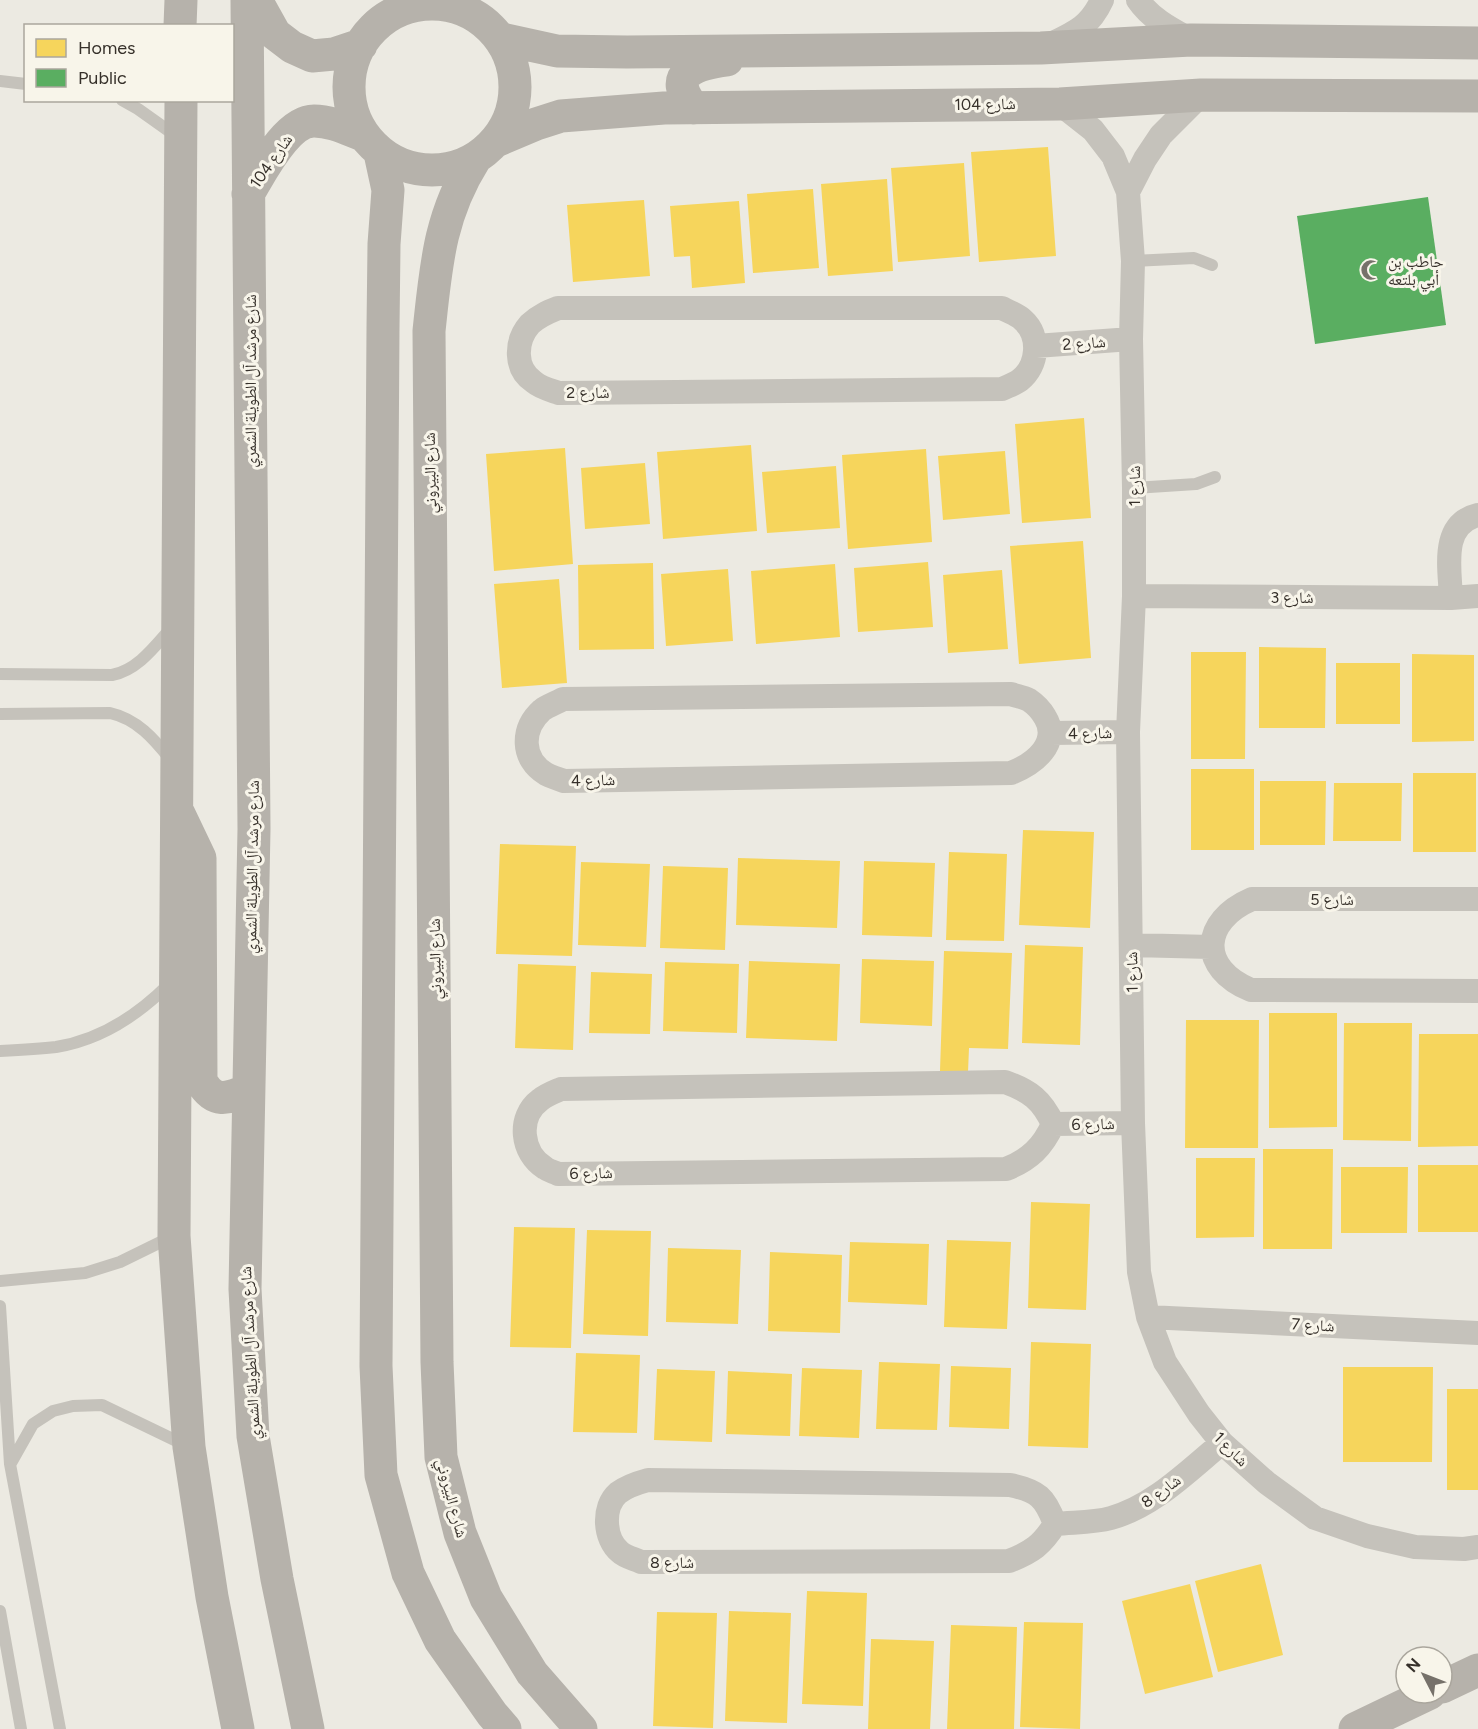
<svg xmlns="http://www.w3.org/2000/svg" width="1478" height="1729" font-family="Figtree,'Noto Naskh Arabic',sans-serif">
	<style>
		.homes { fill: #f6d55c }
		.public { fill: #5aae61 }
		.lines { fill: none; stroke-linecap: round; stroke-linejoin: round }
		.lane { stroke: #c5c2bb; stroke-width: 12 }
		.street { stroke: #c5c2bb; stroke-width: 24 }
		.secondary { stroke: #b6b2ab; stroke-width: 33 }
		.labels { text-anchor: middle; dominant-baseline: central; stroke-width: 6; stroke-linejoin: round; paint-order: stroke }
		.street-label { font-size: 16px; fill: #36302a; stroke: #f8f5ea }
		.poi-label { font-size: 16px; fill: #36302a; stroke: #f8f5ea; text-anchor: start }
	</style>
	<rect width="100%" height="100%" fill="#eceae2"/>
	<path class="homes" d="M1048 147 1056 256 979 262 971 152Z
		M964 163 970 256 898 262 891 168Z
		M887 179 893 271 828 276 821 184Z
		M813 189 819 268 753 273 747 194Z
		M644 200 650 276 573 282 567 205Z
		M739 201 745 283 692 288 690 256 674 257 670 206Z
		M1084 418 1091 518 1022 523 1015 424Z
		M751 445 757 531 663 539 657 452Z
		M565 448 573 564 494 571 486 454Z
		M926 449 932 542 848 549 842 455Z
		M1005 451 1010 514 943 520 938 456Z
		M645 463 650 524 585 529 581 468Z
		M836 466 840 528 767 533 762 472Z
		M1083 541 1091 658 1019 664 1010 546Z
		M928 562 933 627 858 632 854 568Z
		M653 563 654 649 579 650 578 565Z
		M835 564 840 637 756 644 751 571Z
		M728 569 733 641 666 646 661 574Z
		M1002 570 1008 649 948 653 943 575Z
		M559 579 567 683 502 688 494 584Z
		M1259 647 1326 648 1325 728H1259Z
		M1191 652H1246L1245 759H1191Z
		M1412 654 1474 655V741L1412 742Z
		M1336 663H1400V724H1336Z
		M1191 769H1254V850H1191Z
		M1413 773H1476V852H1413Z
		M1260 781H1326L1325 845H1260Z
		M1334 783H1402L1401 841H1333Z
		M1023 830 1094 832 1090 928 1019 925Z
		M500 844 576 846 572 956 496 954Z
		M949 852 1007 854 1004 941 946 940Z
		M738 858 840 861 837 928 736 925Z
		M864 861 935 863 932 937 862 935Z
		M581 862 650 864 646 947 578 945Z
		M663 866 728 868 725 950 660 948Z
		M1025 945 1083 947 1080 1045 1022 1043Z
		M944 951 1012 953 1008 1049 969 1048 968 1072 940 1071Z
		M862 959 934 961 932 1026 860 1023Z
		M749 961 840 964 837 1041 746 1038Z
		M665 962 739 964 737 1033 663 1031Z
		M518 964 576 966 573 1050 515 1048Z
		M591 972 652 974 650 1034 589 1033Z
		M1269 1013H1337V1127L1269 1128Z
		M1186 1020H1259L1258 1148H1185Z
		M1344 1023H1412L1411 1141 1343 1140Z
		M1419 1034H1478V1146L1418 1147Z
		M1263 1149H1333L1332 1249H1263Z
		M1196 1158H1255L1254 1237 1196 1238Z
		M1418 1165H1478V1232H1418Z
		M1341 1167H1408L1407 1233H1341Z
		M1031 1202 1090 1204 1086 1310 1028 1308Z
		M514 1227 575 1228 571 1348 510 1347Z
		M587 1230 651 1231 648 1336 583 1334Z
		M947 1240 1011 1242 1007 1329 944 1327Z
		M850 1242 929 1244 927 1305 848 1302Z
		M668 1248 741 1250 738 1324 666 1322Z
		M770 1252 842 1255 840 1333 768 1331Z
		M1031 1342 1091 1344 1088 1448 1028 1446Z
		M576 1353 640 1355 637 1433 573 1432Z
		M879 1362 940 1364 937 1430 876 1429Z
		M951 1366 1011 1368 1009 1429 949 1427Z
		M1343 1367H1433L1432 1462H1343Z
		M802 1368 862 1370 859 1438 799 1436Z
		M657 1369 715 1371 712 1442 654 1440Z
		M728 1371 792 1374 790 1436 726 1434Z
		M1447 1389H1478V1490H1447Z
		M1261 1564 1283 1655 1218 1672 1195 1581Z
		M1190 1584 1213 1677 1145 1694 1122 1601Z
		M807 1591 867 1593 863 1706 802 1704Z
		M729 1611 791 1613 787 1723 725 1721Z
		M657 1612 717 1613 713 1728 653 1726Z
		M1024 1622 1083 1623 1080 1729 1020 1727Z
		M951 1625 1017 1627 1014 1729H947Z
		M871 1639 934 1641 930 1729H868Z"/>
	<path class="public" d="M1428 197 1446 325 1315 344 1297 216Z"/>
	<g class="lines">
		<path class="lane" d="M0 81 26 84
			M122 100 138 109 176 136
			M1133 261 1194 258 1212 265
			M1134 488 1196 484 1215 477
			M0 674 112 675C138 670 155 646 172 627
			M0 714 110 713C137 719 154 739 170 759
			M0 1051C19 1050 38 1049 56 1047 100 1040 138 1015 169 984
			M0 1281 85 1273 120 1262 173 1236
			M0 1306 10 1464 60 1729
			M11 1463 33 1424 53 1411 73 1406 102 1405 185 1445
			M0 1611 21 1729"/>
		<path class="street" d="M1138 0C1151 19 1171 29 1191 40
			M1051 44C1076 32 1090 26 1102 0
			M1060 104 1093 130 1113 156 1128 192 1133 261 1131 339 1134 488V596L1128 732 1133 1123 1139 1272 1148 1317 1165 1362 1199 1414 1222 1443 1267 1483 1315 1518 1367 1536 1415 1547 1464 1549 1478 1547
			M1128 192 1145 159 1161 135 1201 95
			M558 308H1002C1009 312 1018 315 1023 320 1041 336 1038 366 1020 380 1015 384 1008 386 1002 389L559 393C550 390 541 388 534 382 514 369 515 341 530 324 538 316 548 312 558 308Z
			M1036 346 1131 339
			M1134 596 1451 598 1478 596
			M1451 598C1450 569 1440 524 1478 515
			M1011 694C1016 696 1023 697 1029 700 1035 704 1041 710 1045 717 1061 743 1034 764 1011 773L564 781C558 779 552 777 546 774 521 759 521 729 542 710 547 706 556 703 563 699Z
			M1051 733 1128 732
			M1478 899H1252C1201 921 1198 968 1251 990L1478 991
			M1132 945 1211 947
			M1005 1082C1030 1091 1042 1100 1053 1124 1043 1147 1029 1160 1006 1169L558 1174C554 1172 549 1171 545 1168 521 1153 517 1117 540 1100 546 1095 554 1092 561 1089Z
			M1053 1124 1133 1123
			M1148 1317 1478 1333
			M648 1480 1010 1485C1038 1491 1045 1497 1055 1524 1042 1545 1032 1552 1009 1561L641 1562C635 1559 625 1557 620 1552 604 1539 602 1507 618 1493 627 1486 637 1483 648 1480Z
			M1055 1524C1073 1522 1093 1523 1111 1518 1154 1506 1188 1471 1222 1443"/>
		<path class="secondary" d="M247 0 254 829 245 1289 253 1436 277 1579 308 1729
			M256 0 275 34 292 47 312 56 334 54 361 45
			M349 87a83 83 0 1 1 166 0a83 83 0 1 1-166 0Z
			M180 26 181 0
			M502 39 557 51 627 52 1041 48 1191 40 1478 43
			M181 100 174 1236 189 1447 212 1597 238 1729
			M694 108C664 73 697 64 727 60
			M496 141 536 124 561 116 664 108 1060 104 1201 95 1478 96
			M380 153 388 190 384 244 383 329 376 1366 381 1475 408 1573 440 1640 492 1714 505 1729
			M475 159C439 216 436 266 429 331L437 1362 441 1457 460 1533 486 1598 532 1673 581 1729
			M248 194C261 173 286 121 314 121 331 121 347 129 363 135
			M179 814 200 858 201 1081C214 1104 227 1099 248 1090
			M1442 1687 1478 1670
			M1355 1729 1430 1693"/>
	</g>
	<defs>
		<g id="mosque-bare" transform="scale(1.62)"><path d="M3.5-4.9A6 6 0 1 0 3.5 4.9A5 5 0 1 1 3.5-4.9Z" fill="#76716a" stroke="#f8f5ea" stroke-width="2.5" paint-order="stroke"/></g>
	</defs>
	<g fill-rule="evenodd">
		<use href="#mosque-bare" x="1371" y="270"/>
	</g>
	<g class="labels">
		<g class="street-label">
			<text transform="translate(985 104) rotate(-1)">شارع 104</text>
			<text transform="translate(271 161) rotate(-55)">شارع 104</text>
			<text transform="translate(1084 343) rotate(-4)">شارع 2</text>
			<text transform="translate(250 381) rotate(-90)">شارع مرشد آل الطويلة الشمري</text>
			<text x="588" y="392">شارع 2</text>
			<text transform="translate(430 473) rotate(-91)">شارع البيروني</text>
			<text transform="translate(1134 486) rotate(-90)">شارع 1</text>
			<text x="1292" y="597">شارع 3</text>
			<text transform="translate(1090 733) rotate(-1)">شارع 4</text>
			<text transform="translate(593 780) rotate(-1)">شارع 4</text>
			<text transform="translate(252 867) rotate(-89)">شارع مرشد آل الطويلة الشمري</text>
			<text x="1332" y="899">شارع 5</text>
			<text transform="translate(435 959) rotate(-91)">شارع البيروني</text>
			<text transform="translate(1132 972) rotate(-91)">شارع 1</text>
			<text transform="translate(1093 1124) rotate(-1)">شارع 6</text>
			<text transform="translate(591 1173) rotate(-1)">شارع 6</text>
			<text transform="translate(1313 1325) rotate(3)">شارع 7</text>
			<text transform="translate(250 1353) rotate(-93)">شارع مرشد آل الطويلة الشمري</text>
			<text transform="translate(1231 1449) rotate(45)">شارع 1</text>
			<text transform="translate(1161 1491) rotate(-36)">شارع 8</text>
			<text transform="translate(452 1498) rotate(75)">شارع البيروني</text>
			<text x="672" y="1562">شارع 8</text>
		</g>
		<g class="poi-label">
			<text x="1388" y="261">حاطب بن<tspan x="1388" dy="18">أبي بلتعه</tspan></text>
		</g>
	</g>
	<rect x="24" y="24" width="210" height="78" fill="#f8f5ea" stroke="#aaa69d" stroke-width="1.5"/>
	<rect x="36" y="39" width="30" height="18" fill="#f6d55c" stroke="#aaa69d" stroke-width="1.5"/>
	<text x="78" y="54" font-size="18" fill="#36302a">Homes</text>
	<rect x="36" y="69" width="30" height="18" fill="#5aae61" stroke="#aaa69d" stroke-width="1.5"/>
	<text x="78" y="84" font-size="18" fill="#36302a">Public</text>
	<g transform="translate(1424 1675) rotate(312)"><circle r="28" fill="#f8f5ea" stroke="#aaa69d" stroke-width="1.5"/>
	<path d="M0-4.5L10 22L0 15L-10 22Z" fill="#76716a"/>
	<text y="-9" font-size="16" font-weight="bold" text-anchor="middle" fill="#36302a">N</text>
	</g>
</svg>
